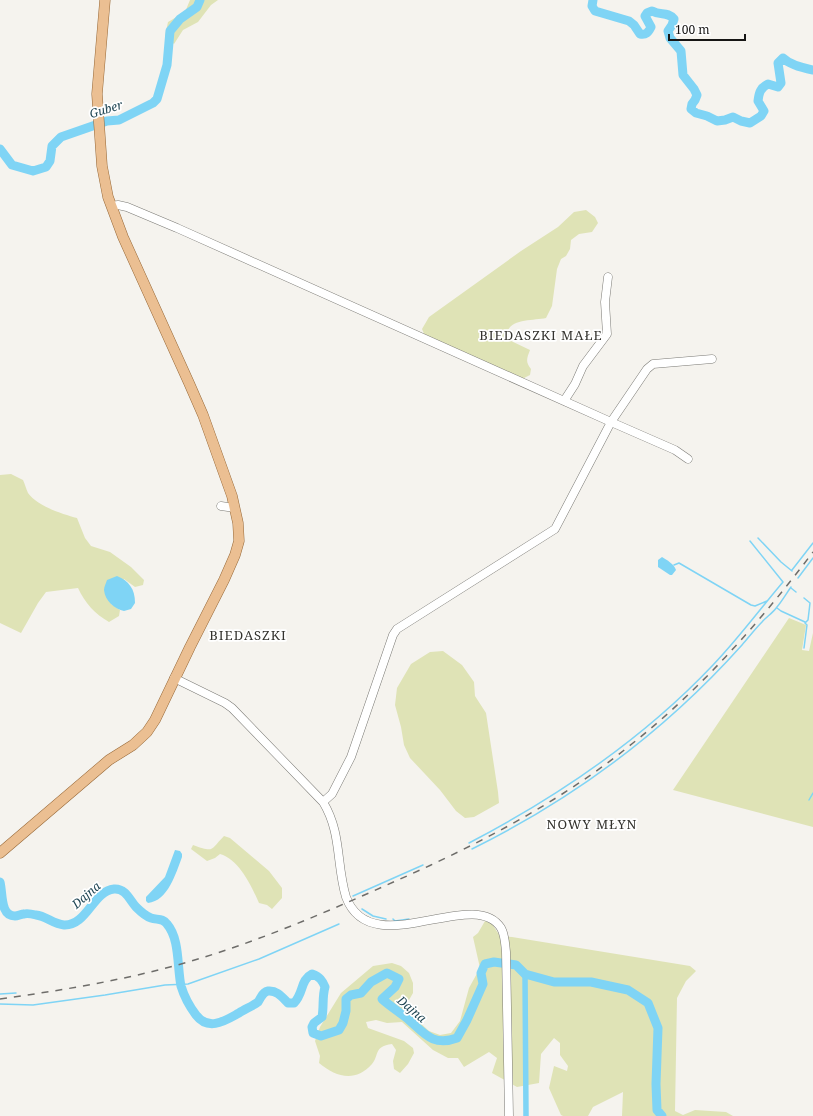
<svg xmlns="http://www.w3.org/2000/svg" width="813" height="1116" font-family="'Noto Serif',serif">
	<style>
		.green { fill: #dfe3b6 }
		.water { fill: #7fd4f5 }
		.lines { fill: none; stroke-linecap: round; stroke-linejoin: round }
		.stream { stroke: #7fd4f5; stroke-width: 1.5 }
		.canal { stroke: #7fd4f5; stroke-width: 5.5 }
		.river { stroke: #7fd4f5; stroke-width: 9 }
		.minor-casing { stroke: #7b7a75; stroke-width: 9 }
		.major-casing { stroke: #976837; stroke-width: 11 }
		.minor { stroke: #fff; stroke-width: 8 }
		.major { stroke: #ebbf92; stroke-width: 10 }
		.rail { stroke: #6e6d6a; stroke-width: 1.5; stroke-dasharray: 7 7; stroke-linecap: butt }
		.labels { text-anchor: middle; dominant-baseline: central; stroke-width: 3.5; stroke-linejoin: round; paint-order: stroke }
		.water-label { font-size: 12px; font-style: italic; fill: #204654; stroke: #fff }
		.quarter-label { font-size: 13px; letter-spacing: 1px; fill: #34332e; stroke: #fff }
	</style>
	<rect width="100%" height="100%" fill="#f5f3ee"/>
	<path class="green" d="M190 0H218L211 5 198 22 183 30 174 44 165 36 168 22 185 12Z
		M586 210 595 217 598 223 592 232 579 234 571 240 570 249 566 256 561 259 557 269 552 306 546 318C532 321 504 318 507 339L530 350C527 358 525 362 531 369L530 375 522 379 425 336 422 329 429 317 521 251 558 227 574 212Z
		M11 474 23 480C25 484 26 489 28 493 37 506 62 514 77 518L85 538 91 546 110 552 131 567 144 580 143 585 135 587 124 579 111 604 120 610 119 616 109 622C95 614 85 603 78 588L46 592 38 603 21 633 0 623V475Z
		M789 618 806 625 802 650 809 651 813 633V827L673 790Z
		M443 651 462 665 474 682 475 696 486 713 498 792 499 803 474 817 465 818 456 811 440 790 410 758 404 745 401 727 395 705 397 688 411 664 430 652Z
		M224 836 230 838 269 871 282 888V898L272 909 267 905 259 903C252 887 239 859 220 854L215 858 207 861 191 849 193 845C215 853 210 850 224 836Z
		M485 921 492 924 500 936 512 937 690 966 696 971 686 981 677 998 675 1111 683 1115 695 1110 726 1112 733 1116H622L623 1092 593 1107 588 1116H563L561 1115 549 1088 554 1066 567 1071 568 1066 560 1055V1043L554 1038 541 1054 539 1083 517 1087 492 1073 497 1058 489 1052 464 1067 458 1058H448L433 1050 402 1022 387 1023 376 1020 366 1022 368 1028 404 1041 413 1048 414 1053 408 1064 400 1073 394 1069 393 1061 396 1050 392 1044C373 1047 380 1054 372 1064 355 1083 336 1077 319 1063L320 1056 315 1041 320 1027 341 993 373 966 392 963 401 966 409 973 413 983V993L409 1000 403 1001 402 1006 429 1031 440 1035 451 1033 460 1021 469 988 480 968 473 937 478 933Z"/>
	<path class="water" d="M662 557C667 560 674 564 676 570L672 575H670L658 567V560Z
		M117 576C129 581 135 589 135 603L131 609 124 611C115 609 105 601 104 590 104 587 106 583 107 580Z
		M175 850 180 851 182 854V857C176 873 168 901 148 903L146 901V897L165 877Z"/>
	<g class="lines">
		<path class="stream" d="M758 538 781 562 792 571
			M750 541 783 582
			M674 565 679 563 751 605 755 606 767 601
			M792 570 813 543
			M798 578 813 558
			M791 588 796 592
			M804 598 810 603
			M777 608 781 611 805 622
			M804 648 807 625 805 623 808 620 810 603
			M809 800 813 793
			M469 843C559 796 643 739 713 665 738 639 760 609 783 582
			M472 849C575 798 666 730 742 645 749 637 755 629 762 622 766 617 773 613 777 607 782 601 786 594 791 587
			M353 896 423 865
			M362 909 373 916 386 919
			M393 919 395 921 409 919
			M0 994 16 993
			M0 1004 33 1005 105 995 165 985 188 984 259 959 339 924"/>
		<path class="canal" d="M525 974 526 1116"/>
		<path class="river" d="M593 0 592 6 595 11 629 21 634 25 640 34C646 35 648 33 651 27L645 16 647 13 652 11C661 16 667 11 674 19L672 25 668 31 670 38 681 51 683 75 694 89 697 95 695 100 692 104 691 109 696 113 707 116 717 121 725 120 733 117 741 121 750 123 761 116 764 111 758 101C759 93 760 88 768 84L778 87 781 83 778 63 783 58C790 65 803 68 813 70
			M0 149 12 165 33 171 46 167 50 161 52 146 61 137 107 121 119 120 153 103 157 99 167 65 170 31 180 19 197 7 200 0
			M0 882C3 894 0 916 15 916 18 916 21 914 24 914 27 913 32 914 36 915 46 916 53 924 64 925 87 926 93 891 114 889 126 888 130 901 136 907 140 911 145 916 151 918 157 920 163 918 167 924 180 939 177 967 181 986 184 996 190 1007 196 1015 209 1032 226 1020 239 1013 245 1009 253 1006 258 1002 261 998 262 992 268 991 277 990 282 997 288 1003H294C304 993 300 980 312 974 320 977 322 980 325 987 322 997 324 1007 322 1017L314 1023 312 1027 313 1033 321 1036 339 1030 343 1023 346 1011V999L351 995 361 993 371 982 387 973 399 979 395 987 382 999C390 1006 399 1012 408 1019 424 1033 433 1047 457 1038L467 1020 483 984 481 973 485 964 494 962 516 965 525 974 554 982H591L628 990 648 1003 658 1028 656 1084 657 1110 662 1116"/>
		<g class="minor-casing">
			<path id="minor" d="M111 206 118 205 127 207 177 228 611 422 555 529 397 629 393 635 351 757 332 794 323 802
				M564 401 575 384 583 366 607 334 605 302 608 277
				M688 459 675 450 611 422 647 369 653 364 712 359
				M221 506 235 508
				M174 678 225 703 232 708 323 802C342 833 336 864 346 897 371 964 474 885 501 928 505 935 505 943 506 952L509 1116"/>
		</g>
		<g class="major-casing">
			<path id="major" d="M0 853 109 760 133 745 147 732 155 720 190 647 224 580 235 555 239 541 238 523 232 496 203 415 189 383 123 237 108 197 102 166 97 94 105 0"/>
		</g>
		<use href="#minor" class="minor"/>
		<use href="#major" class="major"/>
		<path class="rail" d="M0 999C63 990 126 980 188 962 260 941 329 911 398 880 481 843 562 801 633 743 702 688 760 622 813 552"/>
	</g>
	<g class="labels">
		<g class="water-label">
			<text transform="translate(106 109) rotate(-17)">Guber</text>
			<text transform="translate(86 895) rotate(-41)">Dajna</text>
			<text transform="translate(412 1009) rotate(40)">Dajna</text>
		</g>
		<g class="quarter-label">
			<text x="541" y="335">BIEDASZKI MAŁE</text>
			<text x="248" y="635">BIEDASZKI</text>
			<text x="592" y="824">NOWY MŁYN</text>
		</g>
	</g>
	<path d="M669 34v6h76v-6" fill="none" stroke="#161514" stroke-width="2"/>
	<text x="675" y="34" font-size="12" fill="#161514" stroke="#ffffff" stroke-width="3" paint-order="stroke">100 m</text>
</svg>
